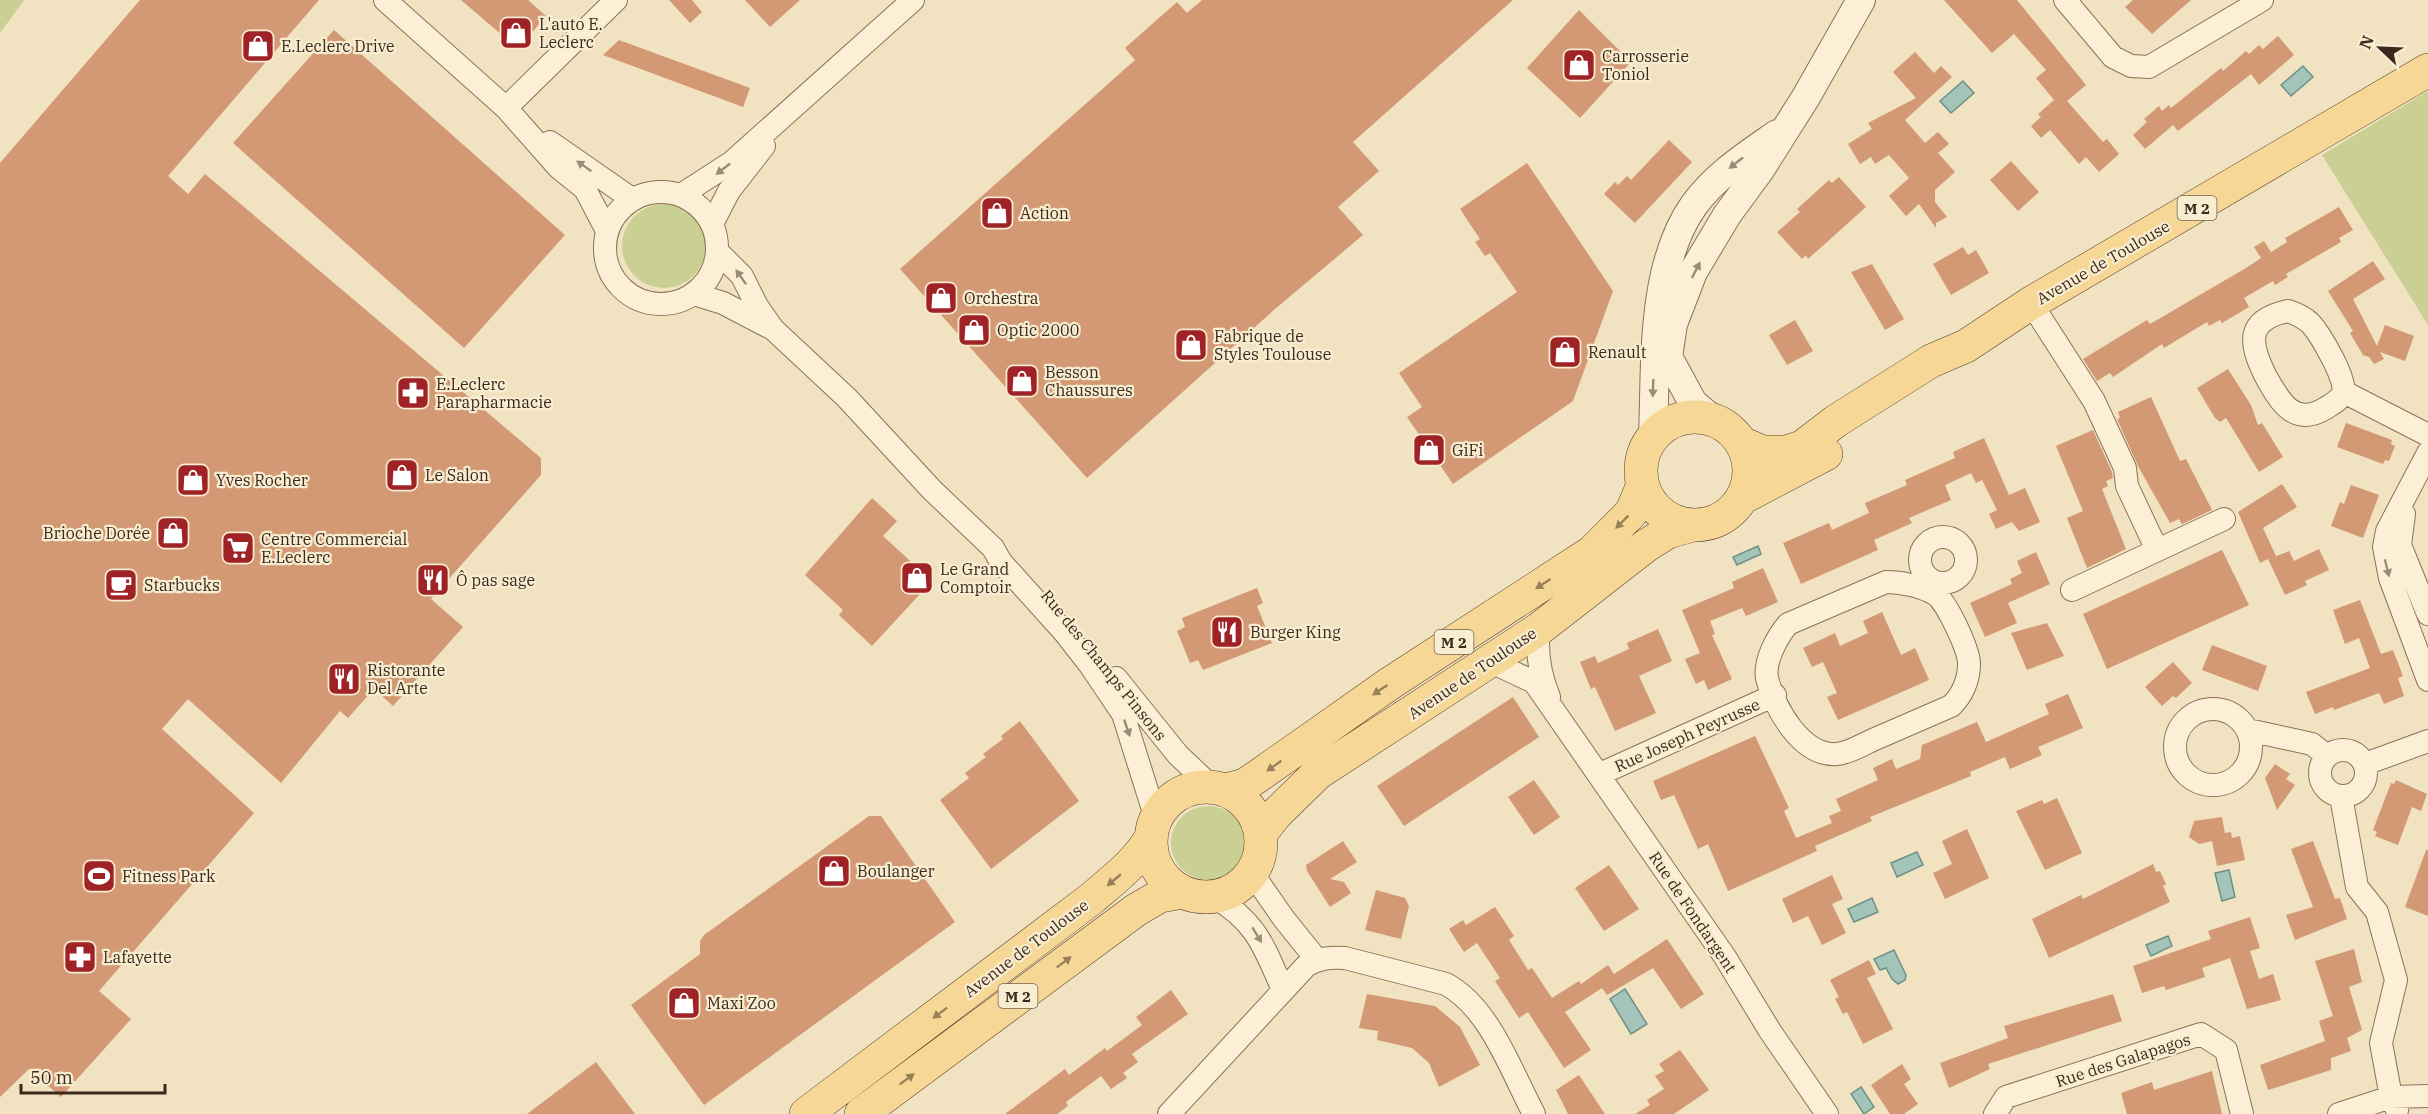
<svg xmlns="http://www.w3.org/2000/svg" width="2428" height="1114" font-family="'IBM Plex Serif',serif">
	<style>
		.green { fill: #cad094 }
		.water { fill: #a4c3b9; stroke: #6a9287; stroke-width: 1.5 }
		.building { fill: #d29974 }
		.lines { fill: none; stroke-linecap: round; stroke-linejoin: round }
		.minor-casing { stroke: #8c7257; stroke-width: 24 }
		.tertiary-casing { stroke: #8c7257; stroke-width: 30 }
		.primary-casing { stroke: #59402c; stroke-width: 34 }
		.minor { stroke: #fbefd5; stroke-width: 22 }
		.tertiary { stroke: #fbefd5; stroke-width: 28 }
		.primary { stroke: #f7d796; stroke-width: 33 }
		.oneway { fill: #9b8c78 }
		.oneway2 { fill: #998059 }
		.labels { text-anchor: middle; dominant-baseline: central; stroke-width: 4.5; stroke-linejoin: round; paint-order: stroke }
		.shield { fill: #f8ecd1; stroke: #746452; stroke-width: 1.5 }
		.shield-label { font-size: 15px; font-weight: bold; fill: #3b2a1c }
		.poi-label { font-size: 16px; fill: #3b2a1c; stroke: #f8ecd1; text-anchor: start }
		.street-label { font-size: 16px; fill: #3b2a1c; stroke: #f8ecd1 }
	</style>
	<rect width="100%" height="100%" fill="#f1e2c1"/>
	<path class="green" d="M0 0H24L0 33Z
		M2428 91V325L2322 155Z
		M622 246a42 42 0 1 1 84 0a42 42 0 1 1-84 0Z
		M1171 843a37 37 0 1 1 74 0a37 37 0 1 1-74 0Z"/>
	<path class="water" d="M2303 66 2313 77 2291 96 2281 85Z
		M1963 81 1974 93 1951 113 1940 101Z
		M1758 546 1761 554 1737 565 1733 557Z
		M1917 852 1923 865 1897 877 1891 863Z
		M2229 870 2235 897 2222 901 2215 873Z
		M1872 898 1878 912 1854 922 1848 909Z
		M2168 936 2172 946 2151 956 2146 945Z
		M1894 950 1906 975 1905 980 1898 984 1892 979 1886 968 1880 970 1874 959Z
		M1625 989 1647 1024 1631 1034 1610 999Z
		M1861 1087 1874 1107 1864 1114 1851 1094Z"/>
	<path class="building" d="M140 0H319L168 176 188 194 205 174 541 458V475L431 599 463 627 393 706 374 689 348 718 340 711 281 783 188 699 162 729 254 813 99 991 131 1019 61 1097 29 1069 0 1097V163Z
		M461 0H528L546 16 518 49Z
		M669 0H692L702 12 690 23Z
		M745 0H800L770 27Z
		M1202 0H1513L1353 142 1379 171 1338 207 1363 235 1275 309 1087 478 900 269 1135 60 1125 48 1177 2 1187 13Z
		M1944 0H2017L2086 85 2067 101 2103 142 2107 139 2119 154 2099 172 2086 157 2079 164 2050 130 2041 138 2031 126 2041 117 2038 114 2054 100 2036 78 2046 70 2014 34 1992 53Z
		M2133 0H2191L2152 34 2125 7Z
		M1579 10 1631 62 1580 118 1527 68Z
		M334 30 565 235 464 348 233 143Z
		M2278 36 2294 55 2259 85 2251 74 2178 131 2173 125 2145 149 2133 135 2147 122 2144 119 2159 106 2162 111 2169 105 2171 108 2221 68 2223 71 2246 51 2249 54 2259 45 2263 49Z
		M619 40 750 88 743 107 603 55Z
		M1915 52 1934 73 1941 66 1952 77 1905 120 1925 143 1938 132 1949 144 1938 153 1955 172 1935 190V202L1947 217 1936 223V228L1919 204 1906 216 1889 196 1909 178 1889 155 1875 164 1871 157 1860 164 1848 144 1872 129 1868 123 1916 98 1893 72Z
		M1669 140 1692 162 1635 223 1604 194 1615 182 1618 185 1627 176 1631 180Z
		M2011 161 2039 192 2018 211 1990 180Z
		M1527 163 1613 291 1573 401 1453 484 1407 417 1422 407 1399 373 1517 292 1490 253 1485 256 1475 242 1480 239 1460 209Z
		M1839 177 1866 207 1808 259 1806 255 1802 259 1777 232 1800 212 1797 209 1829 180 1832 183Z
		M2339 207 2353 230 2339 238 2341 242 2286 274 2288 277 2275 285 2273 281 2244 298 2249 307 2222 323 2220 320 2209 326 2207 322 2164 348 2162 344 2113 377 2110 373 2097 381 2083 359 2147 320 2150 324 2246 268 2261 258 2254 247 2264 241 2271 252 2287 242 2285 238Z
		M1963 247 1968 255 1976 250 1989 273 1951 295 1933 264Z
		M2373 261 2385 279 2353 299 2377 346 2385 325 2414 336 2405 361 2380 352 2384 359 2374 364 2369 357 2363 355 2350 333 2353 331 2328 291Z
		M1872 264 1904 319 1885 330 1851 272Z
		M1795 320 1813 351 1787 365 1769 335Z
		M2228 369 2251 405 2258 425 2262 423 2283 457 2259 472 2226 418 2220 422 2215 418 2197 388Z
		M2151 397 2180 461 2186 459 2212 510 2182 524 2179 519 2170 523 2138 466 2117 419 2120 418 2118 412Z
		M2346 423 2392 440 2391 444 2395 446 2389 461 2385 460 2383 464 2337 447Z
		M2093 430 2112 472 2113 478 2106 481 2108 486 2102 489 2126 549 2087 568 2067 518 2083 511 2056 446Z
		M1984 438 2009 495 2025 488 2040 522 2019 531 2012 522 1996 529 1989 514 1997 510 1982 480 1976 483 1971 473 1945 485 1951 500 1909 518 1912 523 1874 540 1878 550 1801 584 1783 543 1829 523 1832 530 1869 513 1865 503 1907 485 1905 480 1955 458 1953 452Z
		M2282 484 2297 507 2263 528 2276 556 2269 559 2289 551 2294 561 2319 549 2329 570 2305 581 2307 585 2285 595 2268 559 2260 563 2238 512Z
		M2351 485 2379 495 2363 538 2331 526 2340 502 2344 504Z
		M872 498 897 521 883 536 932 581 872 646 839 615 843 610 805 575Z
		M2222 550 2249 605 2107 669 2083 614Z
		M2036 552 2050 584 2008 603 2017 623 1985 637 1970 603 2012 584 2010 579 2022 573 2017 561Z
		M1763 568 1778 602 1746 616 1742 608 1710 621 1715 634 1712 635 1732 679 1708 690 1704 680 1696 684 1685 659 1700 653 1682 610 1734 588 1732 582Z
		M1257 588 1263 603 1257 606 1272 643 1203 670 1198 660 1190 663 1177 631 1185 627 1182 618Z
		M2360 600 2381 654 2393 650 2403 676 2398 678 2404 696 2384 704 2379 693 2334 710 2333 707 2315 714 2306 692 2370 668 2359 638 2345 644 2333 610Z
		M1882 612 1901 655 1915 648 1929 680 1838 720 1827 697 1837 693 1823 662 1812 667 1803 648 1835 633 1840 646 1868 633 1863 621Z
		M2047 623 2064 656 2027 670 2011 633Z
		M1658 629 1672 661 1639 676 1656 713 1615 731 1595 687 1591 689 1580 662 1595 656 1598 663 1629 649 1627 643Z
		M2212 645 2267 666 2258 691 2202 670Z
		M2173 662 2192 683 2176 698 2173 696 2162 706 2145 687Z
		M2068 694 2083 728 2038 747 2042 755 2010 769 2005 757 1970 772 1971 776 1870 817 1872 821 1815 846 1817 851 1728 891 1708 844 1698 849 1674 795 1661 800 1653 781 1755 736 1789 808 1784 811 1796 838 1832 823 1829 816 1841 811 1836 799 1878 780 1873 768 1892 759 1896 769 1920 759 1922 745 1977 722 1986 742 2049 714 2045 704Z
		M1513 697 1539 737 1404 826 1377 786Z
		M1020 721 1079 801 991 869 940 800 969 778 965 773 986 757 983 754 1003 739 1001 736Z
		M2275 764 2290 774 2286 779 2295 785 2277 810 2265 778Z
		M1534 780 1560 817 1534 835 1508 797Z
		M2396 780 2427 794 2421 811 2412 807 2398 845 2375 836 2377 832 2373 830 2391 783 2394 784Z
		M2057 798 2082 853 2045 870 2016 811 2042 800 2044 804Z
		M869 816H881L955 922 704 1105 631 1005 700 954V941L704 935Z
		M2222 817 2225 833 2231 832 2232 838 2240 836 2245 860 2217 866 2212 841 2199 844 2189 837 2194 821Z
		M1967 829 1989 878 1945 899 1933 873 1952 864 1942 841Z
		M1343 841 1357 862 1330 879 1344 882 1351 893 1330 907 1307 871 1306 865Z
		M2313 841 2335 899 2340 898 2347 919 2295 940 2286 915 2313 907 2291 849Z
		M2426 850H2428V916L2405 907Z
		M2153 864 2156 872 2160 871 2166 884 2163 886 2170 902 2049 958 2032 919 2081 895 2083 899Z
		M1609 865 1639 909 1604 931 1575 888Z
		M1832 875 1843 899 1832 904 1846 933 1822 945 1808 916 1793 923 1782 899Z
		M1376 890 1405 898 1409 906 1401 939 1365 930Z
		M1495 907 1514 936 1509 940 1528 970 1532 968 1552 998 1579 981 1581 984 1608 965 1614 974 1667 939 1704 994 1681 1009 1653 968 1607 995 1602 988 1565 1012 1591 1050 1564 1068 1528 1012 1519 1018 1495 981 1500 978 1477 943 1464 952 1449 929 1463 920 1466 925Z
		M2250 917 2260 948 2250 951 2259 979 2273 974 2281 1000 2247 1009 2230 958 2202 968 2205 977 2166 990 2164 986 2142 993 2133 966 2211 939 2208 931Z
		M2354 949 2362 982 2349 987 2362 1030 2347 1038 2351 1051 2331 1058V1070L2268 1090 2260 1065 2325 1041 2319 1021 2333 1016 2315 961Z
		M1869 960 1876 974 1867 978 1893 1029 1863 1044 1847 1012 1843 1014 1835 999 1839 997 1830 980Z
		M1171 990 1188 1014 1132 1054 1138 1062 1123 1073 1127 1078 1111 1089 1101 1076 1066 1102 1068 1106 1057 1114H1005L1065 1069 1069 1075 1105 1048 1107 1051 1142 1025 1136 1017Z
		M1367 994 1435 1006 1460 1027 1480 1065 1439 1087 1429 1063 1412 1048 1377 1040 1378 1031 1359 1028Z
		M2113 994 2122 1021 1988 1064 1990 1069 1949 1088 1940 1063 2008 1038 2004 1026Z
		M1680 1050 1709 1090 1674 1114H1635L1650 1105 1647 1100 1664 1089 1655 1076 1664 1071 1659 1064Z
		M596 1062 635 1114H527Z
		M1902 1064 1911 1079 1904 1084 1918 1104 1904 1114H1890L1871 1085Z
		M2212 1071 2222 1114H2127L2121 1093 2152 1082 2154 1090Z
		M1579 1075 1605 1114H1568L1556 1090Z"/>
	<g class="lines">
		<g class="minor-casing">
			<path id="minor" d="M385 0 506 108 559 168 585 189 607 231
				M2065 0 2113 57 2131 66 2149 67 2262 0
				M506 108 616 0
				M550 142 632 199
				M605 248a56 56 0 1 1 112 0a56 56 0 1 1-112 0Z
				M681 195 732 162 913 0
				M712 224 729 191 764 146
				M718 252 742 276 757 306 773 329 847 398 932 490 993 548 1001 562 1065 633 1090 665 1123 714 1156 819
				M694 294 723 303 769 327
				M2031 303 2094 401 2125 468 2127 486 2157 550
				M2288 311C2297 314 2304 317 2311 324 2320 334 2348 381 2343 393 2340 400 2332 404 2326 408 2293 428 2279 400 2265 375 2249 342 2246 320 2288 311Z
				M2344 392 2428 435
				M2428 453 2387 531 2384 547 2390 578 2428 680
				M2404 514 2400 545 2428 614
				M1920 560a23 23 0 1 1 46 0a23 23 0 1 1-46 0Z
				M1886 582C1901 582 1921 586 1935 594 1947 602 1969 650 1969 664 1969 680 1962 696 1951 706 1926 717 1900 728 1875 739 1863 744 1850 753 1837 754 1802 757 1774 708 1767 678 1764 661 1777 637 1788 624Z
				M2072 590 2224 519
				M1539 629C1536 652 1540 675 1549 697
				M1489 661 1534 682 1725 957 1770 1031 1827 1114
				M1116 678 1178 755 1212 787
				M2175 747a38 38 0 1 1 76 0a38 38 0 1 1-76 0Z
				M2248 730 2312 744 2327 756
				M2320 773a23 23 0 1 1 46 0a23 23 0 1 1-46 0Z
				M2365 764 2428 741
				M1600 774 1775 695
				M2341 796 2357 887 2377 912 2396 980 2381 1043 2391 1097 2397 1110
				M1252 873 1284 919 1317 960
				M1214 897C1257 922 1264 947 1283 990
				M1169 1114 1306 966C1319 958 1330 957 1345 958L1446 984C1490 1008 1511 1071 1534 1114
				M1995 1114 2006 1097 2201 1034 2226 1050 2242 1114
				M2339 1114 2391 1097 2428 1096"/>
		</g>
		<g class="tertiary-casing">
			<path id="tertiary" d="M1711 418 1693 403 1668 357 1673 324 1693 272 1727 215 1760 170 1806 97 1861 0
				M1653 436C1656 364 1650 267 1694 205 1716 175 1747 155 1777 134"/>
		</g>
		<g class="primary-casing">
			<path id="primary" d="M1641 471a54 54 0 1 1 108 0a54 54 0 1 1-108 0Z
				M1742 443 1762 452H1786L1802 447 1836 421 1931 361 1966 346 2031 303 2428 70
				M1742 498 1826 454
				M1151 842a55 55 0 1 1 110 0a55 55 0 1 1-110 0Z
				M1226 790 1245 785 1261 774 1389 684 1592 552 1631 513 1643 485
				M1261 833 1277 813 1318 773 1539 629 1647 545 1668 532 1693 525
				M806 1114 1091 899C1113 880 1136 863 1151 838
				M861 1114 1136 910 1160 896 1183 892"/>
		</g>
		<use href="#minor" class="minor"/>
		<use href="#tertiary" class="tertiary"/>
		<use href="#primary" class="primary"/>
	</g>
	<defs><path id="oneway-solid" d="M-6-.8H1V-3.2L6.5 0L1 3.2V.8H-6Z" transform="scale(1.5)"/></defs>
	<g class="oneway">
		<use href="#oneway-solid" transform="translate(1736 163) rotate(142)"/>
		<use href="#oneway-solid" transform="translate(584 166) rotate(-145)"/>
		<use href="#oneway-solid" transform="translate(723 169) rotate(142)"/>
		<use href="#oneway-solid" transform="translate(1696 270) rotate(-63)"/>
		<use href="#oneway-solid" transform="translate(741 277) rotate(-125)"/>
		<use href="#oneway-solid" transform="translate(1653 388) rotate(92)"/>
		<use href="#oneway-solid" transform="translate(2387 568) rotate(76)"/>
		<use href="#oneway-solid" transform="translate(1127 728) rotate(71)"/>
		<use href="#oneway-solid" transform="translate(1257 935) rotate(59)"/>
	</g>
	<g class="oneway2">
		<use href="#oneway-solid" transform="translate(1622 522) rotate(135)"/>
		<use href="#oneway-solid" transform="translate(1543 584) rotate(147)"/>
		<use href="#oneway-solid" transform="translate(1380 690) rotate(146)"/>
		<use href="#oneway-solid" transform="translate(1274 766) rotate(145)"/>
		<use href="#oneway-solid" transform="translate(1114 880) rotate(140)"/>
		<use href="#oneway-solid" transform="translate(1064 962) rotate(-37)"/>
		<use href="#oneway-solid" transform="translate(940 1013) rotate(143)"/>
		<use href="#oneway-solid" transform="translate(907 1079) rotate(-37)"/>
	</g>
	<defs>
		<g id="shop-square" transform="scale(1.725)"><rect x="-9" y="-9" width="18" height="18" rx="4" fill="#9f2326" stroke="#f8ecd1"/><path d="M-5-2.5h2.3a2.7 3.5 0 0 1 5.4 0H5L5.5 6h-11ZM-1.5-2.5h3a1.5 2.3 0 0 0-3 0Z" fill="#fff"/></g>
		<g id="pharmacy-square" transform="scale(1.725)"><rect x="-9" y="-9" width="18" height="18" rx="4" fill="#9f2326" stroke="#f8ecd1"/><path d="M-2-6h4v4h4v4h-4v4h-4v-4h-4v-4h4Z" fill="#fff"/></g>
		<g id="supermarket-square" transform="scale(1.725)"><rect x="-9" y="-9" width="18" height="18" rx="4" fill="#9f2326" stroke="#f8ecd1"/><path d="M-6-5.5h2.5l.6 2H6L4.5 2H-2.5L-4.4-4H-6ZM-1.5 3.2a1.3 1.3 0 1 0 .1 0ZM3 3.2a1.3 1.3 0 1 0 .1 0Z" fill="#fff"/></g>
		<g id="restaurant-square" transform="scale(1.725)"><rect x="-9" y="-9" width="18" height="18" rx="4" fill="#9f2326" stroke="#f8ecd1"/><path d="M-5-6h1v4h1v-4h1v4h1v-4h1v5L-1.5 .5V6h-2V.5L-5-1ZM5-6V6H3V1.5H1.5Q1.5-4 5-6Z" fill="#fff"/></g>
		<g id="cafe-square" transform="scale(1.725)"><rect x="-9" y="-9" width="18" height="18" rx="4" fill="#9f2326" stroke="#f8ecd1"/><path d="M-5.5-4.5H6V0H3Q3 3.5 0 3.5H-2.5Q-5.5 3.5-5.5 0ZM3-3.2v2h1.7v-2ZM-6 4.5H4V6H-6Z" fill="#fff"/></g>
		<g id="stadium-square" transform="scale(1.725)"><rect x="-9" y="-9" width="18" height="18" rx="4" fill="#9f2326" stroke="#f8ecd1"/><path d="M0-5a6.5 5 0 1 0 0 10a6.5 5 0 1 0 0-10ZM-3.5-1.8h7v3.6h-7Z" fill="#fff"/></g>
	</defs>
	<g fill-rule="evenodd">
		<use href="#shop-square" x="516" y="33"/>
		<use href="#shop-square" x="258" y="46"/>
		<use href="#shop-square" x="1579" y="65"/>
		<use href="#shop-square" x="997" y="213"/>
		<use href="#shop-square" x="941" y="298"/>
		<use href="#shop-square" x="974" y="330"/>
		<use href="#shop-square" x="1191" y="345"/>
		<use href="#shop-square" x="1565" y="352"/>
		<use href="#shop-square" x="1022" y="381"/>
		<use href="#pharmacy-square" x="413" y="393"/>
		<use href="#shop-square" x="1429" y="450"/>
		<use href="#shop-square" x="402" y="475"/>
		<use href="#shop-square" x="193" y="480"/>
		<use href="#shop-square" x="173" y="533"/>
		<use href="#supermarket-square" x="238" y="548"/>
		<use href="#shop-square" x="917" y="578"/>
		<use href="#restaurant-square" x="433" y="580"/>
		<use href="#cafe-square" x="121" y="585"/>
		<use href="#restaurant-square" x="1227" y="632"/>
		<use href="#restaurant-square" x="344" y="679"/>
		<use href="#shop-square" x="834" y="871"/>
		<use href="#stadium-square" x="99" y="876"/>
		<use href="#pharmacy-square" x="80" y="957"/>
		<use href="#shop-square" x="684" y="1003"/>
	</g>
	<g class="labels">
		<g class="shield">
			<rect x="2177.5" y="196" width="39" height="24" rx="4.5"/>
			<rect x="1434.5" y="630" width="39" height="24" rx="4.5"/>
			<rect x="998.5" y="984" width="39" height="24" rx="4.5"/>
		</g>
		<g class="shield-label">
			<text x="2197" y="208">M 2</text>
			<text x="1454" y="642">M 2</text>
			<text x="1018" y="996">M 2</text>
		</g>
		<g class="poi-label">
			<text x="539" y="24">L'auto E.<tspan x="539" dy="18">Leclerc</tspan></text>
			<text x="281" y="46">E.Leclerc Drive</text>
			<text x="1602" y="56">Carrosserie<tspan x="1602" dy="18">Toniol</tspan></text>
			<text x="1020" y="213">Action</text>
			<text x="964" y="298">Orchestra</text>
			<text x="997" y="330">Optic 2000</text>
			<text x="1214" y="336">Fabrique de<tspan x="1214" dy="18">Styles Toulouse</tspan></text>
			<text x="1588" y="352">Renault</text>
			<text x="1045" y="372">Besson<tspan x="1045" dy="18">Chaussures</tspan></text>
			<text x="436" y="384">E.Leclerc<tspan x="436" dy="18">Parapharmacie</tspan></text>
			<text x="1452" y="450">GiFi</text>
			<text x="425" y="475">Le Salon</text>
			<text x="216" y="480">Yves Rocher</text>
			<text x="150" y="533" text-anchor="end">Brioche Dorée</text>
			<text x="261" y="539">Centre Commercial<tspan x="261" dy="18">E.Leclerc</tspan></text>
			<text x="940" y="569">Le Grand<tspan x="940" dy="18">Comptoir</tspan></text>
			<text x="456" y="580">Ô pas sage</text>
			<text x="144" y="585">Starbucks</text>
			<text x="1250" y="632">Burger King</text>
			<text x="367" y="670">Ristorante<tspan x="367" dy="18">Del Arte</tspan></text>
			<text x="857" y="871">Boulanger</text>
			<text x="122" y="876">Fitness Park</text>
			<text x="103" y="957">Lafayette</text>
			<text x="707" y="1003">Maxi Zoo</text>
		</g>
		<g class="street-label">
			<text transform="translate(2103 262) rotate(-30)">Avenue de Toulouse</text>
			<text transform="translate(1104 665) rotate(51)">Rue des Champs Pinsons</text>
			<text transform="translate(1472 673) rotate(-34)">Avenue de Toulouse</text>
			<text transform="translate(1687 735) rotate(-24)">Rue Joseph Peyrusse</text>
			<text transform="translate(1693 912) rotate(56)">Rue de Fondargent</text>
			<text transform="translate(1026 948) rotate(-37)">Avenue de Toulouse</text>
			<text transform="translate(2123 1060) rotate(-18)">Rue des Galapagos</text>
		</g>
	</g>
	<g transform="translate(2380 48) rotate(293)" stroke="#f8ecd1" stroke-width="4.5" paint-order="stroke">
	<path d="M0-4.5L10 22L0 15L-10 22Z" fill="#3b2a1c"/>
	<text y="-9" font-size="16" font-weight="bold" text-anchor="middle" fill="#3b2a1c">N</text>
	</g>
	<path d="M21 1084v9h144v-9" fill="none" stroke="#3b2a1c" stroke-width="3"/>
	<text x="30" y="1084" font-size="18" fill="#3b2a1c" stroke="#f8ecd1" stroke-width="4.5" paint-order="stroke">50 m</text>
</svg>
